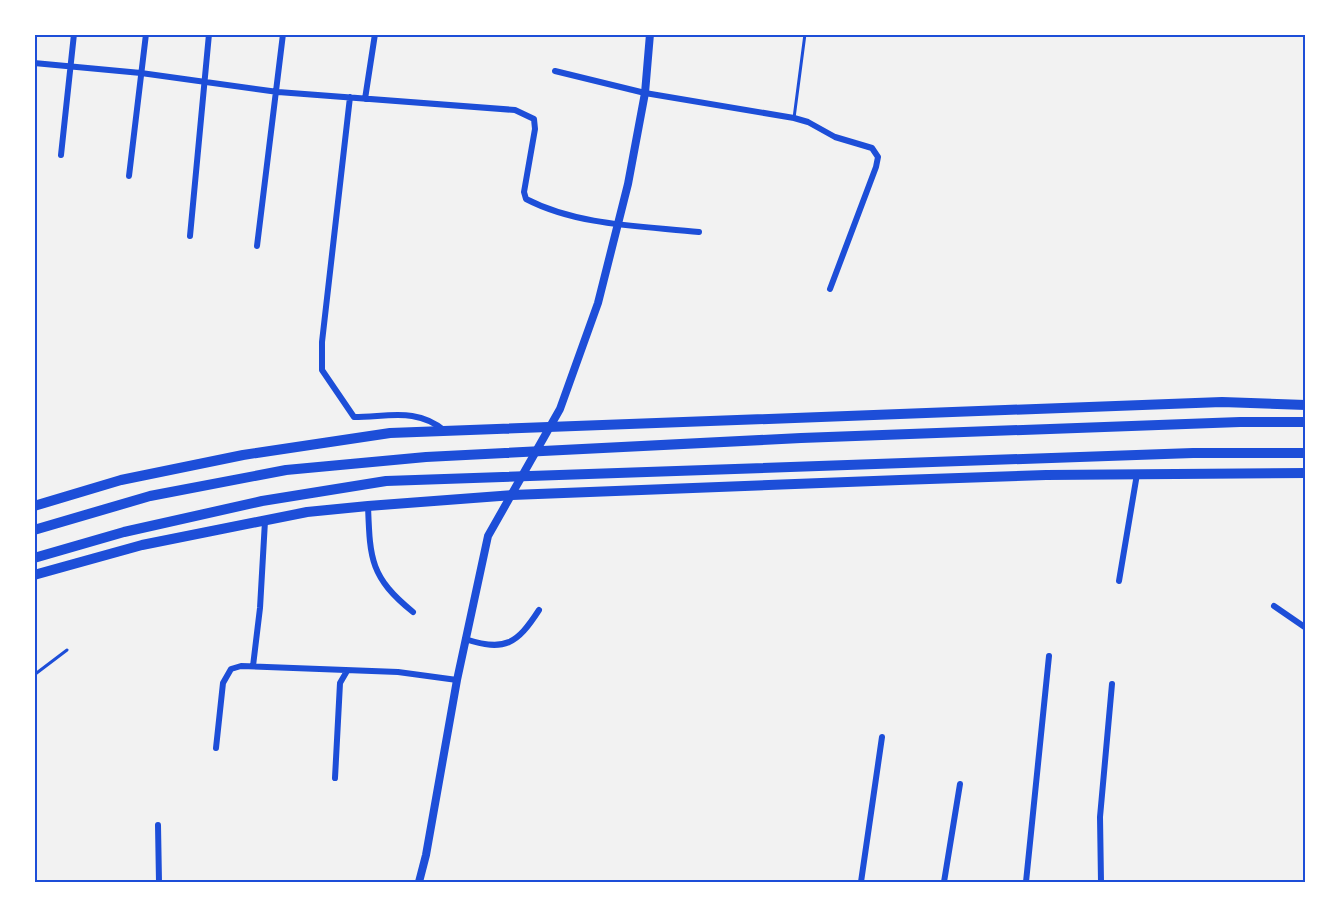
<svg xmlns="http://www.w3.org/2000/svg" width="1340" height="917" font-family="Roboto,sans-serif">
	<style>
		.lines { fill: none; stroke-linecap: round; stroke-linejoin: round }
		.service { stroke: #1d4ed8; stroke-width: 3 }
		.minor { stroke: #1d4ed8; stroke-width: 6 }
		.tertiary { stroke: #1d4ed8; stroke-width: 8 }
		.trunk { stroke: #1d4ed8; stroke-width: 10 }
		.neatline { fill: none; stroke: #1d4ed8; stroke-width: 2 }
	</style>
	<rect width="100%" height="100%" fill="#f2f2f2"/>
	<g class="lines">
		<path class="service" d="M794 118 805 34
			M34 675 67 650"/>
		<path class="minor" d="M34 63 141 73 278 92 515 110 534 119 535 129 524 192 526 199C578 226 643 226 699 232
			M555 71 645 93 794 118 808 122 835 137 872 148 878 157 876 167 830 289
			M350 97 322 342V370L354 417C388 417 417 407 445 431
			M365 99 375 34
			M61 155 74 34
			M129 176 146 34
			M190 236 209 34
			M257 246 283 34
			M368 506C370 559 370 577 413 612
			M1119 581 1137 474
			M1274 606 1306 628
			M465 639C505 652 517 644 539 610
			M253 666 260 608 265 521
			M216 748 223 683 231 669 241 666 398 672 457 680
			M335 778 340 683 347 671
			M158 825 159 882
			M861 882 882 737
			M944 882 960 784
			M1026 882 1049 656
			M1101 882 1100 817 1112 684"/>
		<path class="tertiary" d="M419 882 426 855 457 680 488 536 560 409 598 303 628 184 645 93 650 34"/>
		<path class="trunk" d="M34 506 121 480 243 455 390 433 1222 402 1306 405
			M34 530 150 496 286 470 426 457 801 438 1240 422H1306
			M34 558 124 532 262 501 386 481 1193 453H1306
			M34 575 142 545 307 512 368 506 512 495 900 480 1046 475 1306 473"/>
	</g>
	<rect width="1340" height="917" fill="none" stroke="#ffffff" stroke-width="72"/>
	<rect x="36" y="36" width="1268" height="845" class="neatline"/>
</svg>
